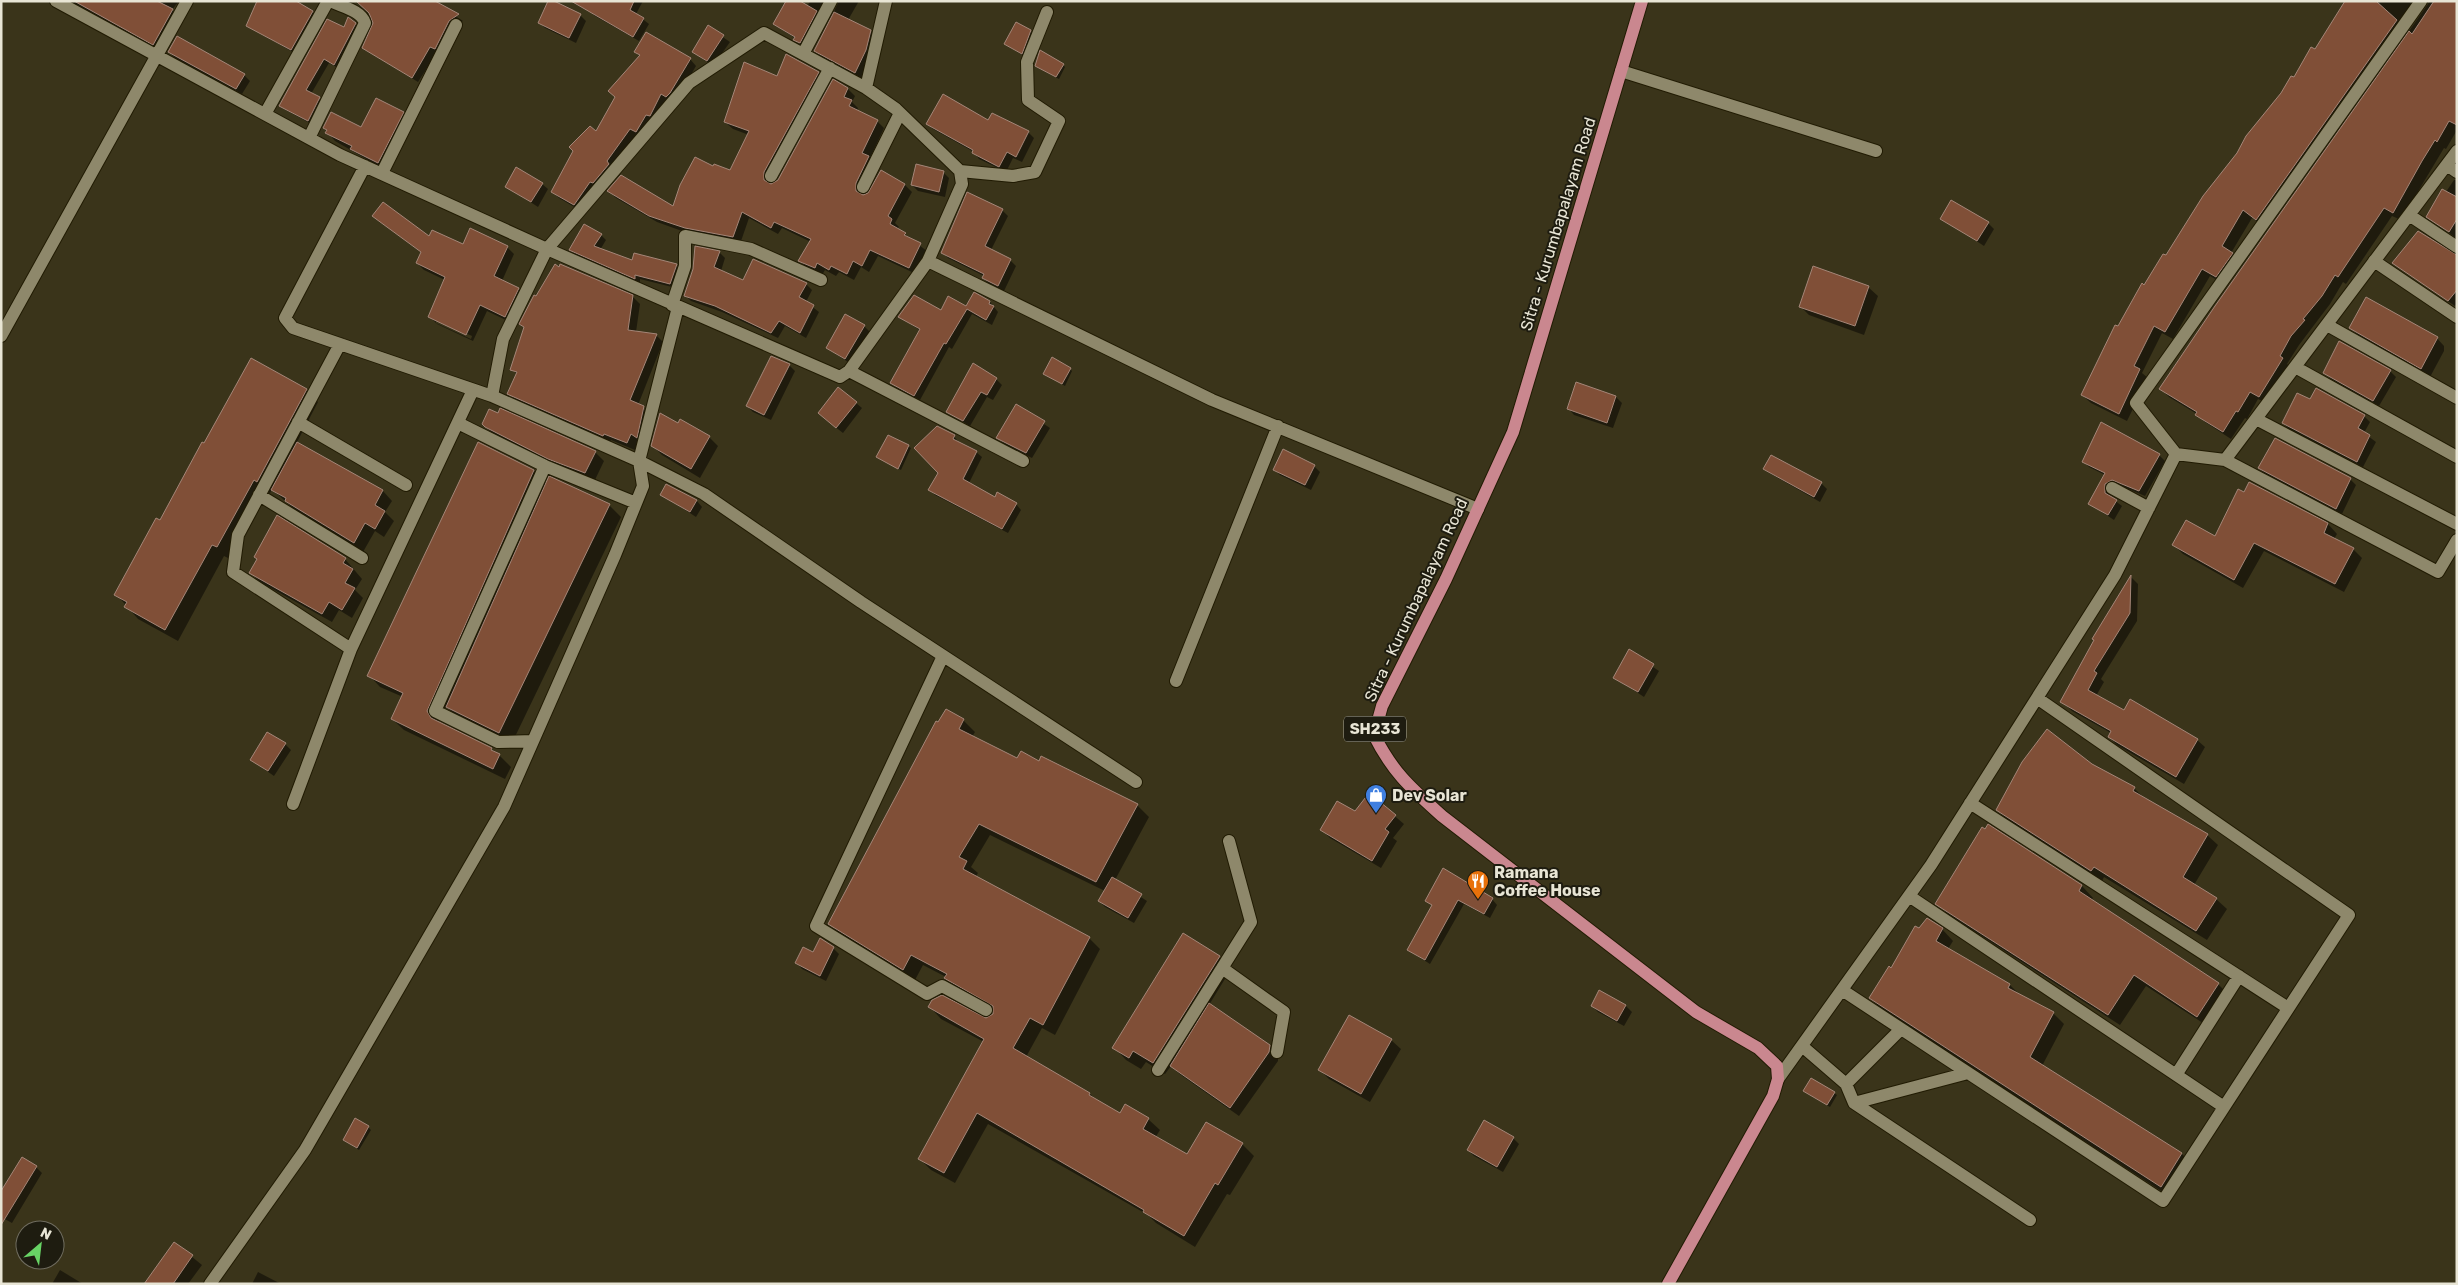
<svg xmlns="http://www.w3.org/2000/svg" width="2458" height="1285" font-family="Rubik,sans-serif">
	<style>
		.shadow { fill: #0007; fill-rule: evenodd }
		.building { fill: #804f37; stroke: #a48678 }
		.lines { fill: none; stroke-linecap: round; stroke-linejoin: round }
		.minor-casing { stroke: #211b03; stroke-width: 14 }
		.primary-casing { stroke: #211b03; stroke-width: 14 }
		.minor { stroke: #8e886b; stroke-width: 12 }
		.primary { stroke: #ca878f; stroke-width: 12 }
		.labels { text-anchor: middle; dominant-baseline: central; stroke-width: 4; stroke-linejoin: round; paint-order: stroke }
		.shield { fill: #1e1c10; stroke: #aba99a; stroke-width: 1 }
		.shield-label { font-size: 15px; font-weight: bold; fill: #e8e5d5 }
		.street-label { font-size: 16px; fill: #e8e5d5; stroke: #1e1c10 }
		.poi-label { font-size: 16px; font-weight: bold; fill: #e8e5d5; stroke: #1e1c10; text-anchor: start }
	</style>
	<rect width="100%" height="100%" fill="#3a341a"/>
	<path class="shadow" d="M70 1H179L172 10 178 17 160 50Z
		M357 1H432L463 21 454 26 418 82 363 48 374 26V19Z
		M594 1H643L636 14 649 24 639 41 595 16 589 10Z
		M810 1H832L801 46 795 38 774 24 807 7Z
		M839 1H859L848 20 870 31 877 37 862 78 822 57 815 50Z
		M2346 1H2428L2422 4 2265 227 2252 218 2231 253 2240 262 2224 284 2210 276 2173 339 2162 333 2142 373 2148 378 2127 421 2091 403 2082 395 2119 328 2166 257 2315 51Z
		M2430 1H2457V130L2446 149 2444 148 2401 220 2392 216 2346 284 2343 282 2330 304 2299 345 2287 364 2290 367 2268 404 2258 399 2247 419 2245 418 2231 439 2205 422 2197 414 2169 397 2161 389Z
		M312 12 317 17 296 54 247 25Z
		M580 15 586 21 576 43 545 28 539 22Z
		M355 24 360 29 340 69 329 63 311 94 324 103 313 125 286 110 281 105 344 29Z
		M708 27 730 42 713 66 693 52Z
		M1030 31 1036 37 1028 59 1006 44Z
		M636 51 690 59 696 66 676 100 643 138 637 134 581 211 559 198 552 191 596 133 641 56Z
		M169 52 244 75 250 81 242 94 175 58Z
		M1063 65 1065 67 1059 79 1039 68Z
		M818 73 825 80 770 180 771 186 779 181 848 89 855 96 852 102 858 108 857 111 877 121 884 128 870 158 876 164 862 191 863 197 905 185 912 192 895 223 899 227 897 229 927 251 916 274 878 256 869 272 861 267 854 280 839 272 836 276 825 270 822 275 807 268 800 261 811 242 782 228 778 234 749 218 740 244 693 235 657 222 616 198 609 191 674 207 714 168 730 172 749 135 733 129 725 122 777 78Z
		M403 113 411 121 387 171 335 141 324 128H362Z
		M989 122 1028 132 1034 138 1022 162 1013 158 1006 172 979 159 974 152 933 129 927 123Z
		M943 172 949 178 945 197 918 191 912 185Z
		M2454 180H2457V239L2429 217Z
		M542 184 548 189 538 207 506 186Z
		M1002 210 1008 216 991 250 1010 260 1016 266 1004 291 989 284 983 278 984 276 948 258 942 252Z
		M1942 218 1988 223 1994 229 1984 246Z
		M381 222 463 246 471 230 507 247 514 254 502 281 518 289 525 296 512 323 487 311 473 341 437 324 430 317 445 280 424 270 417 263 422 253ZM436 320 472 336 471 339 436 323Z
		M601 235 606 240 600 250 633 262 676 265 681 271 676 288 640 279V283L576 255 570 250Z
		M719 252 725 258 721 271 743 282 806 284 812 290 806 302 819 312 806 338 785 326 778 338 722 312 691 301 685 295Z
		M2457 258V303L2455 306 2393 263Z
		M1868 287 1878 296 1864 335 1809 315 1800 306Z
		M632 296 640 304 636 332 656 335 663 342 638 405 651 415 635 450 611 440 610 442 516 401 508 393 517 374 512 369 525 328 521 324Z
		M990 302 998 312 992 325 972 314 952 349 949 347 920 400 897 388 892 383 921 331 900 317 942 312Z
		M864 326 870 332 851 364 827 348Z
		M2351 328 2435 336 2444 346V351L2430 377 2360 337Z
		M2340 343 2390 371 2396 377 2379 406 2331 379 2325 373Z
		M772 357 789 365 795 371 771 420 753 412 747 406Z
		M1070 369 1072 371 1065 386 1045 374Z
		M996 379 1002 385 993 400 987 397 970 426 947 412Z
		M306 390 318 402 296 444 383 491 392 501 385 512 394 521 384 537 375 531 363 552 295 510 272 489 270 493 267 492 230 559 224 556 178 641 138 619 116 594 160 521Z
		M2317 390 2364 416 2370 422 2364 433 2376 442 2363 467 2289 429 2283 423 2311 401Z
		M1616 397 1622 403 1613 428 1574 415 1569 409Z
		M856 403 862 408 843 433 825 419Z
		M1017 406 1050 428 1032 458 1004 444 998 438Z
		M681 421 709 437 718 446 700 478 662 455 653 446Z
		M483 424 595 452 604 461 594 482 559 467 492 433Z
		M889 436 911 448 901 470 878 457Z
		M954 436 959 443 976 452 982 457 969 483 995 498 1016 504 1021 510 1008 533 935 495 930 489 940 473 916 448Z
		M479 444 534 471 547 484 609 505 621 517 511 745 459 719 446 706 438 723 491 749 499 755 511 767 505 779 404 730 392 719 403 697 380 687 369 675Z
		M2159 455 2165 461 2145 496 2119 485 2110 489V497L2122 506 2114 520 2090 504 2105 475 2089 467 2083 461Z
		M1772 456 1821 483 1827 489 1820 502 1771 474 1765 469Z
		M1314 466 1320 472 1311 490 1280 475 1274 469Z
		M2259 468 2350 479 2356 485 2342 514 2265 474Z
		M2250 484 2328 524 2337 534 2334 539 2353 549 2362 558 2344 592 2264 551 2243 588 2183 554 2174 545 2215 537Z
		M661 494 697 501 702 507 696 517Z
		M345 559 362 579 355 590 363 598 352 618 339 610 332 622 260 582 251 573Z
		M2131 577 2138 584 2137 621 2101 679 2104 682 2096 696 2124 711 2197 740 2205 747 2184 784 2117 745 2109 737 2111 733 2072 711 2064 703 2095 641 2094 639Z
		M1629 651 1659 671 1644 697 1614 677Z
		M946 710 963 720 975 732 972 737 1018 760 1040 762 1137 805 1149 817 1115 880 1147 901 1134 923 1105 907 1099 901 1105 891 990 835 971 867 978 873 975 878 1089 938 1100 949 1055 1035 1042 1028 1026 1057 1090 1094 1098 1102 1120 1115 1148 1119 1160 1130 1155 1138 1187 1156 1242 1144 1254 1156 1230 1195 1227 1194 1195 1247 1156 1223 1148 1215 988 1124 955 1183 931 1170 919 1158 984 1042 941 1019 930 1007 982 1019 991 1018 995 1010 957 990 946 977 923 965 915 980 841 935 829 923Z
		M285 744 291 750 274 776 251 760Z
		M2092 765 2134 788 2145 799 2207 835 2218 845 2194 885 2216 899 2227 909 2207 940 2104 877 2102 881 2007 820 1997 810Z
		M1370 795 1404 824 1393 838 1397 841 1381 868 1330 838 1321 829 1355 813Z
		M1988 826 2082 886 2093 898 2091 901 2218 984 2230 996 2209 1027 2146 986 2120 1025 1949 915 1937 904Z
		M1492 899 1497 905 1490 918 1464 904 1430 964 1408 950 1433 906 1426 900Z
		M1942 929 1953 941 1948 949 2010 985 2021 996 2053 1013 2064 1024 2042 1066 2182 1154 2193 1165 2172 1198 1881 1009 1870 998 1920 930Z
		M833 948 839 954 826 981 802 969 797 963 813 953Z
		M1219 957 1231 969 1209 1005 1269 1046 1278 1056V1061L1239 1116 1181 1075 1171 1066 1165 1074 1146 1062 1141 1069 1126 1060 1114 1047Z
		M1600 992 1626 1006 1632 1012 1624 1026 1598 1012 1592 1006Z
		M1391 1040 1401 1049 1370 1102 1329 1079 1320 1070Z
		M1834 1093 1837 1095 1830 1107 1808 1094Z
		M1484 1122 1513 1138 1519 1144 1503 1172 1474 1156 1468 1150Z
		M368 1127 371 1130 359 1150 344 1140Z
		M36 1167 42 1173 12 1223 1 1217Z
		M175 1243 202 1265 188 1284H146Z
		M60 1270 83 1284H52Z
		M258 1272 281 1284H252Z"/>
	<path class="building" d="M74 1H157L173 9 153 45Z
		M257 1H296L313 11 291 50 246 26Z
		M356 1H435L459 14 449 21 435 49 430 47 412 78 362 48 373 23 369 13Z
		M548 1H554L581 14 569 38 538 23Z
		M571 1H634L630 10 644 18 633 37Z
		M786 1H800L817 11 800 43 793 40 795 37 773 24Z
		M2345 1H2376L2397 20 2256 220 2243 210 2222 246 2233 253 2216 277 2202 269 2165 332 2154 326 2134 366 2140 369 2119 414 2081 395 2115 325 2118 326 2142 283 2144 285 2163 254 2166 255 2203 196 2237 153 2246 136 2281 93 2291 76 2294 77 2311 47 2315 49Z
		M2434 1H2457V125L2449 121 2437 142 2435 140 2422 161 2393 213 2384 208 2338 277 2335 275 2322 296 2303 319 2305 320 2291 336 2280 356 2283 358 2259 397 2250 392 2238 412 2236 411 2223 432 2195 415 2197 412 2159 389 2215 306 2409 31 2412 34Z
		M834 12 871 30 866 50 855 73 814 51Z
		M348 17 356 23 334 65 324 59 306 90 320 97 308 121 279 106 327 19 344 27Z
		M1016 22 1031 30 1022 54 1004 44Z
		M708 25 724 35 707 61 692 52Z
		M646 32 691 58 670 93 666 97 661 94 650 116 646 115 636 132 630 129 607 161 609 164 593 183 590 182 574 205 551 192 573 151 569 147 590 126 596 131 615 97 608 91 640 55 634 52Z
		M177 36 245 74 236 89 168 52Z
		M1040 50 1064 64 1056 77 1035 66Z
		M786 54 819 72 764 172V180L771 184 778 180 833 79 848 88 844 97 852 100 849 106 878 120 862 153 869 156 856 183V191L863 195 868 193 881 170 905 184 888 216 892 219 890 224 906 233 904 235 921 243 909 268 870 250 862 266 853 261 847 274 831 266 829 270 817 263 815 268 798 261 811 239 774 222 771 228 742 212 733 237 685 228 649 216 607 191 621 175 673 206 680 185 695 157 713 166 714 164 730 170 749 131 724 122 744 62 777 76Z
		M943 94 988 120 992 113 1029 131 1016 157 1007 152 999 167 972 153 973 150 926 124Z
		M376 98 404 112 378 163 350 149 352 146 325 133 327 130 323 128 331 112 361 127Z
		M916 164 944 171 939 192 911 185Z
		M516 167 543 183 531 202 505 187Z
		M2442 189 2457 197V219L2449 232 2426 217Z
		M967 192 1003 209 985 246 1011 259 998 286 982 278 984 274 941 253Z
		M1951 200 1989 222 1977 241 1940 219Z
		M383 202 429 236 432 230 463 244 470 228 508 246 494 276 519 288 505 317 480 305 466 335 428 317 445 277 416 263 421 252 372 216Z
		M584 224 602 234 594 246 632 260 634 253 677 264 670 284 635 275V279L569 250Z
		M2418 231 2457 255V290L2448 301 2392 263Z
		M695 246 720 251 714 267 743 280 753 259 807 283 799 297 814 305 800 333 779 321 771 333 715 306 684 296 693 269Z
		M555 264 559 267 560 264 633 295 628 330 657 334 630 400 644 406 637 438 631 434 627 443 604 434 603 436 507 394 517 372 510 370 524 327 519 324 534 295 536 296Z
		M1813 266 1869 286 1855 326 1799 307Z
		M974 292 990 301 989 304 994 306 986 320 967 309 946 344 944 343 914 396 890 383 920 329 898 317 914 295 941 310 948 296 966 306Z
		M2366 297 2438 337 2421 369 2349 328Z
		M845 314 865 325 845 359 826 348Z
		M2339 341 2391 370 2373 401 2323 373Z
		M771 356 790 364 764 415 746 406Z
		M1052 357 1071 368 1062 384 1043 374Z
		M251 358 307 389 257 482 254 480 217 547 212 545 165 630 124 607 127 602 114 595 156 518 160 520 202 442 204 443Z
		M973 363 997 378 987 395 981 392 963 421 946 412Z
		M1576 382 1616 396 1607 423 1567 409Z
		M838 387 857 402 836 428 818 413Z
		M2316 388 2365 415 2358 428 2370 435 2357 462 2282 423 2297 393 2310 399Z
		M1016 404 1045 421 1026 453 996 438Z
		M500 408 596 451 585 473 548 459 485 427 482 424 489 409 498 413Z
		M660 413 678 423 680 419 710 436 691 469 651 446Z
		M2101 422 2160 454 2139 491 2112 480 2105 484V493L2117 500 2108 515 2088 504 2105 473 2082 462Z
		M937 426 955 435 953 439 977 451 963 479 995 497 997 492 1017 503 1002 529 928 490 938 473 914 448Z
		M888 435 909 445 898 469 876 457Z
		M2275 438 2351 478 2336 509 2258 468Z
		M297 442 383 490 375 505 385 511 375 529 365 523 354 543 285 501 286 498 271 490Z
		M478 442 534 470 427 711 431 718 492 748 491 750 500 754 493 769 391 719 403 693 367 676Z
		M1283 449 1315 465 1305 485 1273 470Z
		M1771 455 1822 482 1814 497 1763 469Z
		M549 476 610 504 499 733 446 707Z
		M2249 482 2328 523 2324 533 2354 548 2335 584 2254 543 2234 580 2172 545 2186 520 2215 536 2238 489 2244 492Z
		M666 484 697 500 690 512 660 495Z
		M277 515 346 558 343 563 353 569 345 583 355 588 342 610 329 602 322 614 249 573 257 559 254 557Z
		M2131 575 2130 613 2094 671 2097 673 2088 690 2124 710 2130 699 2198 739 2176 777 2108 737 2111 731 2060 702 2094 640 2092 639Z
		M1629 649 1654 664 1638 692 1613 678Z
		M946 709 964 719 959 729 1017 758 1021 751 1039 761 1041 756 1138 804 1096 882 979 824 959 857 967 861 963 869 1090 937 1043 1025 1030 1018 1013 1048 1090 1093 1089 1095 1120 1113 1125 1104 1149 1118 1143 1129 1187 1154 1206 1122 1243 1143 1218 1185 1215 1183 1184 1236 1143 1212 1144 1210 977 1113 944 1173 918 1159 984 1039 928 1007 932 1000 942 995 986 1018 993 1014V1006L944 978 947 974 911 955 903 970 828 924 936 721 938 722Z
		M2047 729 2092 764 2135 787 2133 791 2208 834 2183 877 2217 898 2196 931 2094 867 2091 871 1996 810 2022 762Z
		M267 732 286 743 268 771 250 760Z
		M1369 793 1396 815 1385 829 1389 832 1372 861 1320 830 1337 801 1355 811Z
		M1988 824 2082 885 2079 891 2219 983 2197 1017 2134 975 2108 1015 1935 904 1982 827 1985 829Z
		M1443 868 1493 898 1484 914 1458 900 1425 960 1407 950 1432 905 1425 901Z
		M1112 877 1142 894 1128 918 1098 901Z
		M1927 918 1943 928 1936 941 2010 984 2008 988 2054 1012 2030 1057 2182 1153 2161 1187 1869 998 1889 966 1891 968 1915 926 1919 928Z
		M1183 933 1220 956 1153 1063 1133 1051 1129 1058 1112 1048Z
		M820 938 834 947 820 976 795 963 803 947 813 952Z
		M1599 990 1626 1005 1617 1021 1591 1006Z
		M1209 1003 1270 1045 1269 1052 1230 1108 1170 1066Z
		M1349 1015 1392 1039 1361 1094 1318 1070Z
		M1811 1078 1835 1092 1827 1105 1803 1091Z
		M355 1118 369 1126 357 1148 343 1140Z
		M1484 1120 1514 1137 1497 1167 1467 1150Z
		M22 1157 37 1166 1 1225V1191Z
		M174 1242 193 1255 173 1284H144Z"/>
	<g class="lines">
		<g class="minor-casing">
			<path id="minor" d="M56 1 340 155 547 249 840 377 849 371 928 261 1212 400 1478 509
				M803 54 831 1
				M1621 71 1876 151
				M866 88 886 1
				M265 114 328 1
				M309 138 365 23C361 10 342 7 330 1
				M2447 165 2457 172
				M365 166 285 318 293 328 492 396
				M960 171 1013 176 1035 172 1059 121 1028 100 1027 62 1047 12
				M382 173 456 25
				M771 176 830 68
				M863 187 900 113
				M2409 215 2457 247
				M2374 261 2457 317
				M672 305 685 266V236L751 249 821 280
				M678 307 639 461 704 494 861 602 1136 782
				M2327 325 2457 398
				M1 336 187 1
				M340 344 238 535 233 572 351 649
				M2295 367 2457 457
				M849 371 1023 461
				M2256 419 2457 524
				M298 422 406 485
				M458 423 545 466 636 503
				M2176 454 2225 460 2457 151
				M2225 460 2438 572 2457 540
				M2112 488 2149 508
				M259 495 362 558
				M943 656 816 926 927 994 942 986 986 1010
				M1176 681 1278 426
				M533 741 498 742 435 711 545 466
				M1970 803 2288 1008
				M293 804 351 649 473 390
				M1909 896 2224 1107
				M1222 968 1284 1012 1277 1052
				M1842 990 2163 1201 2349 915 2037 698
				M1802 1046 1846 1084 1854 1103 2030 1220
				M1158 1070 1251 922 1229 841
				M2176 1075 2239 976
				M1778 1079 1931 865 2115 575 2176 454 2136 403 2421 1
				M1846 1084 1901 1029
				M1854 1103 1968 1073
				M210 1284 305 1150 504 807 615 555 643 486 639 461 492 396 503 339 547 249 689 83 764 33 866 88 896 109 960 171 962 184 928 261"/>
		</g>
		<g class="primary-casing">
			<path id="primary" d="M1642 1 1513 432 1446 579 1382 706 1374 735C1393 773 1411 788 1442 816L1696 1012 1758 1048 1777 1066 1778 1079 1773 1096 1668 1284"/>
		</g>
		<use href="#minor" class="minor"/>
		<use href="#primary" class="primary"/>
	</g>
	<defs>
		<g id="shop-pin" transform="scale(1.125)"><path d="M0 17L-7.5 6A9.5 9.5 0 1 1 7.5 6Z" fill="#3f7fe0" stroke="#1e1c10"/><path d="M-5-2.5h2.3a2.7 3.5 0 0 1 5.4 0H5L5.5 6h-11ZM-1.5-2.5h3a1.5 2.3 0 0 0-3 0Z" fill="#fff"/></g>
		<g id="restaurant-pin" transform="scale(1.125)"><path d="M0 17L-7.5 6A9.5 9.5 0 1 1 7.5 6Z" fill="#e8710a" stroke="#1e1c10"/><path d="M-5-6h1v4h1v-4h1v4h1v-4h1v5L-1.5 .5V6h-2V.5L-5-1ZM5-6V6H3V1.5H1.5Q1.5-4 5-6Z" fill="#fff"/></g>
	</defs>
	<g fill-rule="evenodd">
		<use href="#shop-pin" x="1376" y="795"/>
		<use href="#restaurant-pin" x="1478" y="881"/>
	</g>
	<g class="labels">
		<rect class="shield" x="1344" y="716.5" width="62" height="25" rx="4"/>
		<g class="shield-label">
			<text x="1375" y="729">SH233</text>
		</g>
		<g class="street-label">
			<text transform="translate(1558 224) rotate(-73)">Sitra - Kurumbapalayam Road</text>
			<text transform="translate(1416 600) rotate(-65)">Sitra - Kurumbapalayam Road</text>
		</g>
		<g class="poi-label">
			<text x="1392" y="795">Dev Solar</text>
			<text x="1494" y="872">Ramana<tspan x="1494" dy="18">Coffee House</tspan></text>
		</g>
	</g>
	<rect width="2458" height="1285" fill="none" stroke="#e8e5d5" stroke-width="5"/>
	<g transform="translate(40 1245) rotate(28)"><circle r="24" fill="#1e1c10" stroke="#6f6c5f"/>
	<path d="M0-4L9 19L0 12L-9 19Z" fill="#68d465"/>
	<text y="-8" font-size="14" font-weight="bold" text-anchor="middle" fill="#e8e5d5">N</text>
	</g>
</svg>
